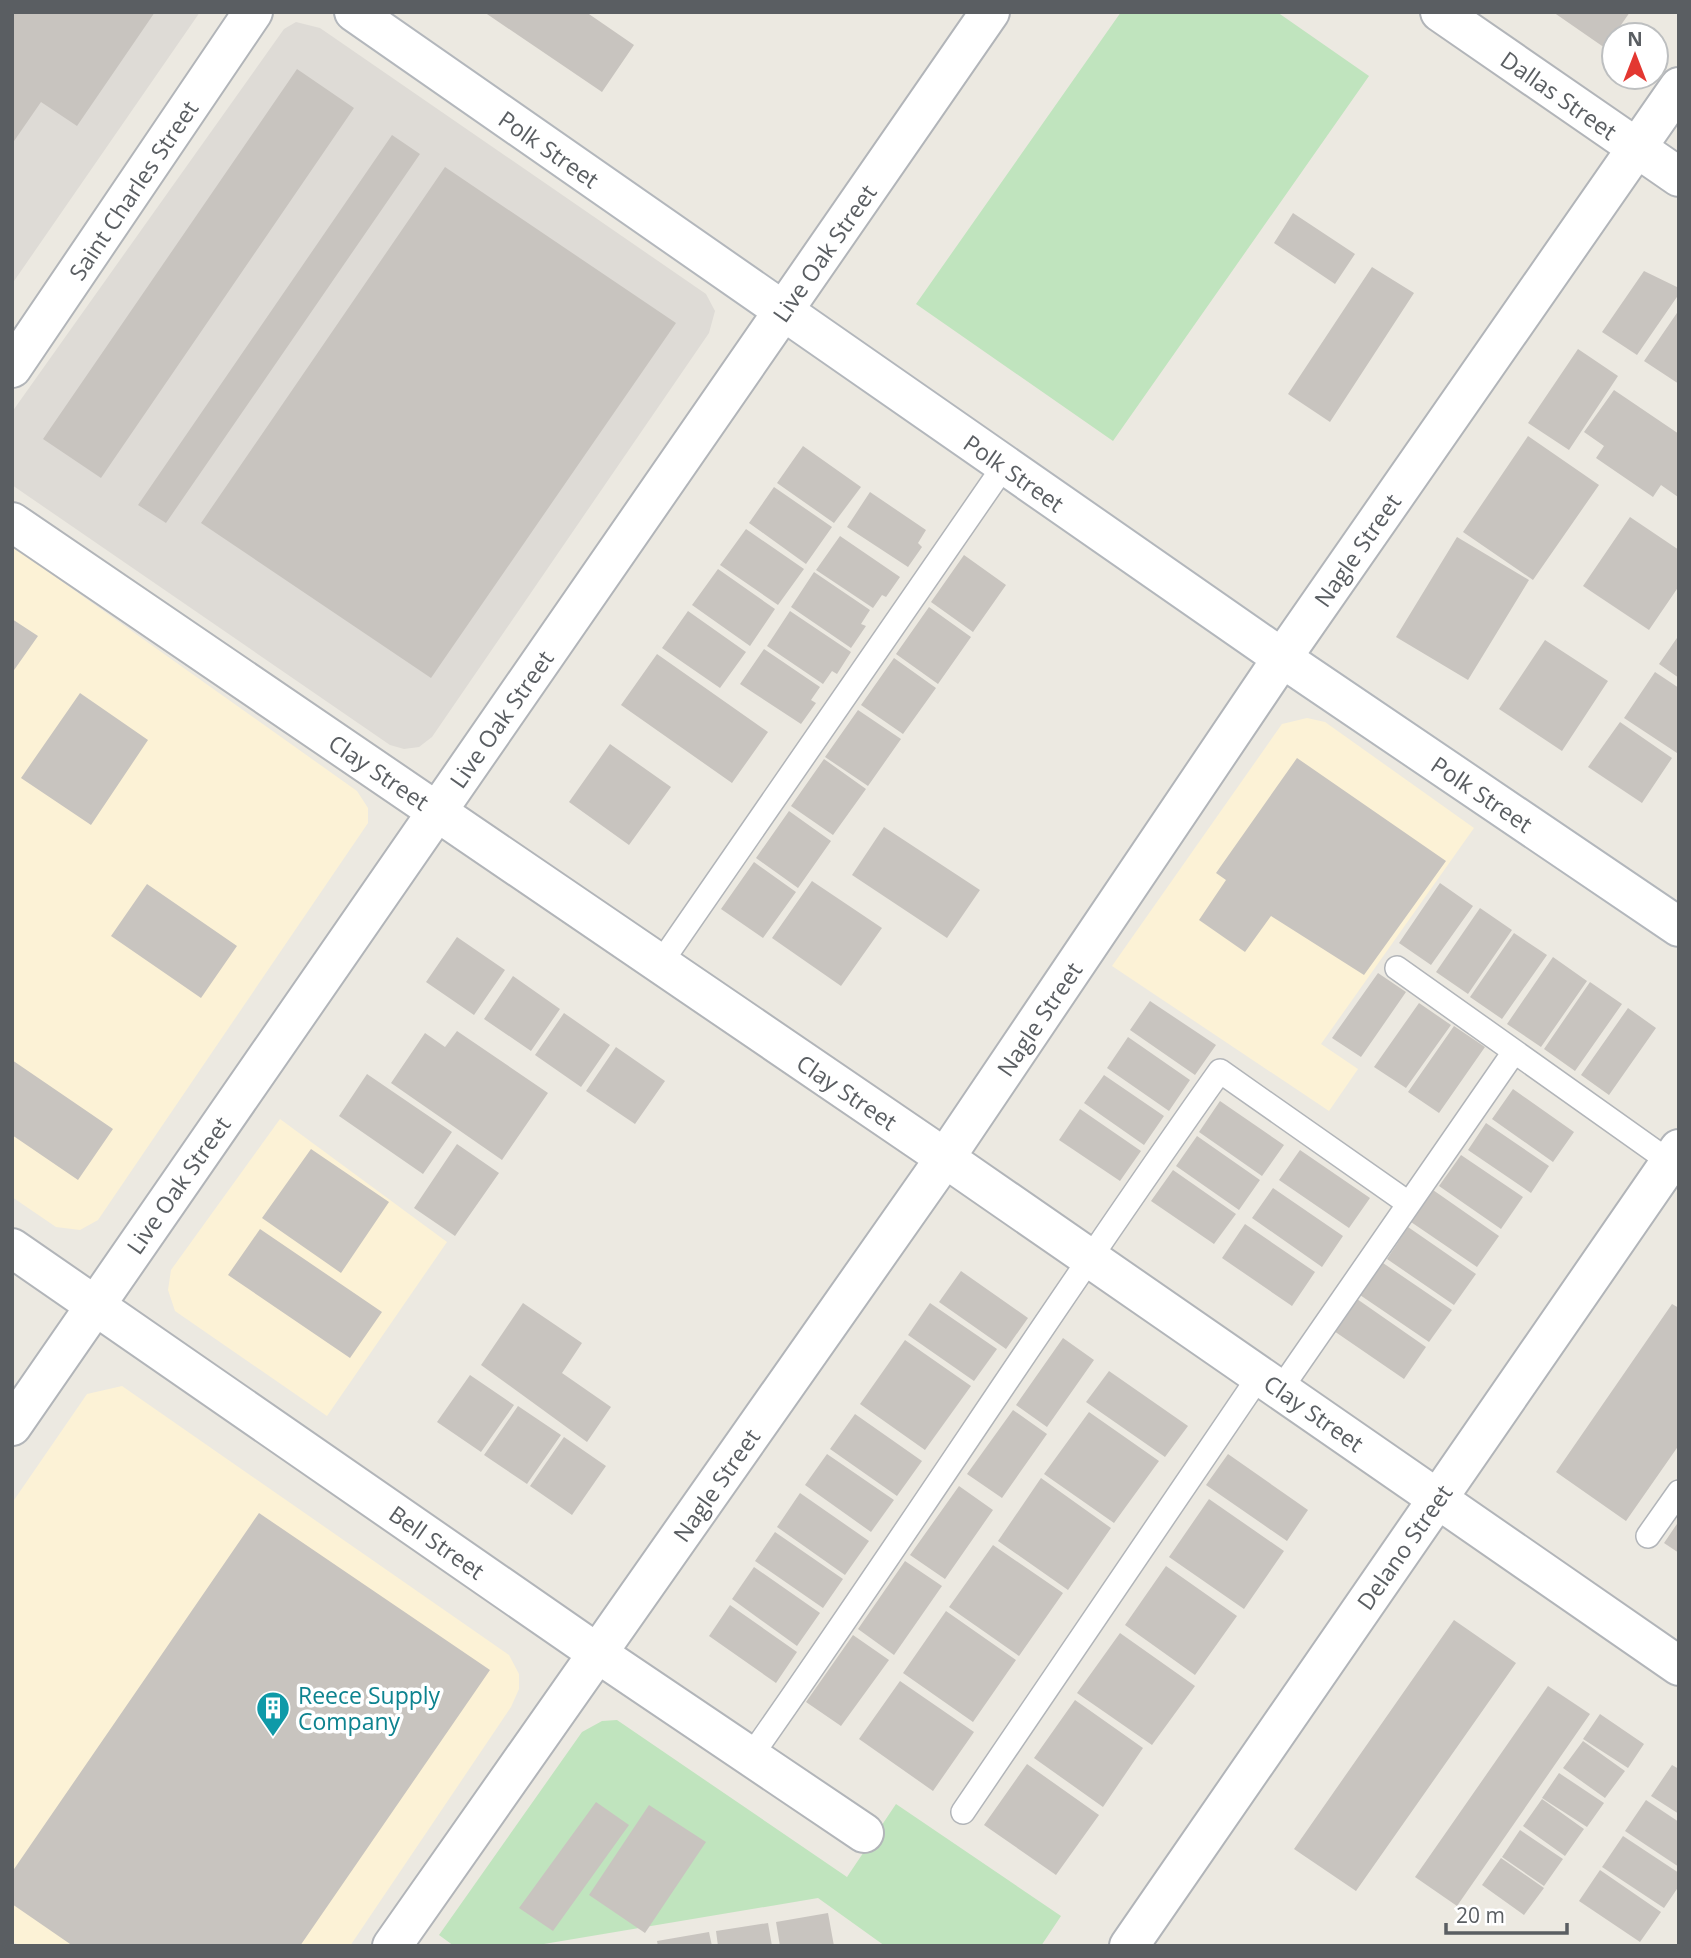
<svg xmlns="http://www.w3.org/2000/svg" width="1691" height="1958" viewBox="0 0 1691 1958" font-family="'Open Sans',sans-serif">
<style>
.commercial{fill:#fcf2d6}
.industrial{fill:#dedbd6}
.green{fill:#c0e4be}
.building{fill:#c8c4bf}
.lines{fill:none;stroke-linecap:round;stroke-linejoin:round}
.service-casing{stroke:#b2b5b9;stroke-width:26}
.minor-casing{stroke:#b2b5b9;stroke-width:42}
.secondary-casing{stroke:#b3b7bc;stroke-width:42}
.service{stroke:#fff;stroke-width:23}
.minor{stroke:#fff;stroke-width:38}
.secondary{stroke:#fff;stroke-width:38}
.labels{text-anchor:middle;dominant-baseline:central;stroke-width:7;stroke-linejoin:round;paint-order:stroke}
.street-label{font-size:23px;fill:#5a5e62;stroke:#fff}
.culture-label{font-size:23px;fill:#0d838f;stroke:#fff;text-anchor:start}
</style>
<rect width="100%" height="100%" fill="#ece9e1"/>
<path class="commercial" d="M12 546 357 791 368 808V823L98 1220 80 1230 56 1227 12 1197Z
M1307 718 1325 722 1474 828 1321 1044 1358 1069 1329 1111 1112 966 1282 724Z
M280 1119 447 1242 327 1416 175 1311 168 1290 171 1270Z
M122 1386 509 1655 519 1674V1689L511 1707 350 1946H20L12 1941V1503L87 1394Z"/>
<path class="industrial" d="M12 12H200L12 284Z
M296 22 320 28 706 294 715 311 709 333 432 737 419 747 404 749 390 745 12 485V412L284 29Z"/>
<path class="green" d="M1121 12H1277L1369 76 1113 441 916 304Z
M617 1720 847 1877 896 1804 1061 1916 1041 1946H885L818 1898 532 1946H454L439 1935 582 1732 602 1721Z"/>
<path class="building" d="M12 12H155L77 126 41 102 12 144Z
M484 12H586L634 45 602 92Z
M1553 12H1630L1605 48Z
M297 69 354 108 101 478 43 439Z
M392 135 420 154 166 523 138 505Z
M445 167 676 323 431 678 201 523Z
M1293 213 1355 254 1335 284 1274 243Z
M1372 267 1414 293 1330 422 1288 394Z
M1644 271 1679 288V294L1637 355 1602 332Z
M1679 310V384L1644 361Z
M1578 349 1618 376 1569 450 1528 423Z
M1614 390 1679 434 1678 497 1661 485 1653 497 1596 458 1604 446 1584 432Z
M1528 436 1599 485 1533 580 1463 532Z
M803 446 861 487 834 523 777 483Z
M774 487 832 527 806 564 749 523Z
M870 492 926 530 918 543 922 547 908 567 847 527Z
M1630 517 1679 550V586L1649 630 1583 586Z
M746 529 804 569 778 605 720 565Z
M840 536 900 577 886 597 882 595 873 608 816 570Z
M1457 537 1529 580 1468 680 1396 637Z
M964 555 1006 585 973 632 931 602Z
M718 569 775 609 750 646 692 605Z
M814 572 870 610 861 624 866 626 851 648 791 607Z
M929 607 971 637 938 684 896 654Z
M688 611 746 652 720 688 662 648Z
M790 611 851 652 837 674 832 671 823 684 767 646Z
M12 619 38 636 12 673Z
M1679 635V678L1659 664Z
M1545 640 1608 681 1562 751 1499 709Z
M764 649 820 687 811 700 816 703 801 724 740 684Z
M657 654 768 732 732 783 621 705Z
M894 658 936 688 903 734 861 705Z
M1655 672 1679 688 1677 753 1624 718Z
M80 693 148 740 91 825 21 778Z
M858 710 901 739 868 786 825 757Z
M1620 722 1672 758 1642 803 1588 767Z
M610 744 671 787 629 845 569 802Z
M1297 758 1446 861 1364 975 1271 916 1245 952 1199 920 1226 880 1216 873Z
M824 759 866 789 833 835 791 806Z
M789 811 831 841 798 888 756 858Z
M884 827 980 890 947 938 852 875Z
M754 862 796 892 763 938 721 909Z
M812 881 882 928 841 986 772 938Z
M1440 883 1473 906 1431 965 1399 943Z
M147 884 237 946 201 998 111 936Z
M1480 908 1512 930 1468 994 1436 972Z
M1514 933 1547 955 1502 1019 1470 997Z
M457 937 505 970 474 1015 426 982Z
M1553 957 1587 981 1541 1047 1507 1024Z
M1378 973 1406 992 1361 1057 1332 1038Z
M513 976 560 1009 531 1051 484 1019Z
M1590 982 1622 1004 1575 1071 1544 1049Z
M1150 1001 1216 1045 1195 1075 1130 1030Z
M1419 1003 1451 1025 1406 1088 1374 1067Z
M1628 1008 1656 1028 1609 1095 1581 1075Z
M564 1013 610 1045 581 1087 535 1055Z
M1454 1026 1485 1047 1439 1113 1408 1092Z
M457 1031 548 1093 502 1160 391 1083 425 1033 445 1047Z
M1128 1037 1190 1080 1169 1111 1107 1068Z
M616 1047 665 1081 635 1124 586 1091Z
M12 1060 113 1129 78 1180 12 1135Z
M367 1074 452 1132 423 1174 339 1116Z
M1104 1075 1164 1116 1144 1145 1084 1103Z
M1513 1089 1574 1132 1553 1162 1492 1119Z
M1220 1101 1284 1145 1262 1176 1199 1132Z
M1080 1109 1141 1151 1120 1181 1059 1140Z
M1486 1123 1549 1166 1531 1193 1468 1150Z
M1197 1136 1260 1180 1239 1210 1176 1166Z
M457 1144 499 1173 455 1236 414 1208Z
M311 1149 389 1202 341 1273 262 1218Z
M1300 1150 1370 1198 1349 1228 1279 1180Z
M1461 1155 1523 1197 1501 1229 1439 1186Z
M1173 1170 1236 1214 1214 1244 1151 1201Z
M1273 1188 1343 1236 1322 1267 1252 1218Z
M1433 1190 1499 1236 1477 1267 1411 1222Z
M1245 1224 1315 1272 1292 1306 1222 1258Z
M1408 1227 1476 1274 1454 1305 1387 1259Z
M260 1229 382 1312 350 1358 228 1275Z
M1383 1263 1452 1310 1429 1342 1360 1295Z
M961 1271 1028 1318 1006 1349 939 1302Z
M1357 1299 1426 1347 1404 1379 1334 1331Z
M523 1303 582 1343 562 1373 611 1407 587 1442 481 1365Z
M930 1303 997 1349 974 1381 908 1335Z
M1672 1304 1679 1308V1445L1626 1521 1556 1472Z
M1063 1338 1094 1360 1047 1427 1016 1405Z
M905 1340 971 1386 925 1450 860 1404Z
M1109 1371 1188 1426 1165 1457 1086 1402Z
M470 1375 514 1405 481 1452 437 1422Z
M518 1406 561 1435 527 1484 484 1455Z
M1013 1410 1047 1434 1002 1498 967 1474Z
M1089 1412 1159 1461 1114 1523 1044 1474Z
M855 1414 922 1461 897 1496 830 1449Z
M564 1437 606 1466 572 1515 530 1486Z
M827 1454 894 1500 871 1532 805 1485Z
M1228 1454 1308 1510 1287 1541 1206 1485Z
M1041 1478 1111 1528 1068 1590 998 1541Z
M959 1486 993 1510 945 1579 910 1555Z
M800 1493 869 1541 845 1575 777 1527Z
M1209 1499 1284 1551 1244 1609 1169 1557Z
M259 1513 490 1670 300 1946H73L12 1904V1872Z
M1679 1521V1553L1664 1543Z
M775 1532 843 1579 823 1608 755 1561Z
M993 1545 1063 1593 1019 1656 949 1607Z
M905 1561 942 1586 894 1655 858 1629Z
M1166 1566 1237 1616 1195 1675 1125 1625Z
M754 1567 820 1613 797 1646 732 1599Z
M730 1605 797 1652 776 1683 709 1636Z
M946 1611 1016 1660 973 1722 903 1673Z
M1454 1620 1516 1663 1356 1891 1294 1849Z
M1120 1633 1195 1686 1152 1745 1077 1693Z
M853 1635 889 1660 841 1726 806 1702Z
M900 1681 974 1732 933 1791 859 1739Z
M1548 1686 1590 1714 1457 1906 1415 1877Z
M1075 1700 1143 1748 1103 1807 1034 1758Z
M1600 1714 1644 1744 1628 1768 1583 1739Z
M1583 1741 1625 1771 1605 1798 1563 1768Z
M1027 1764 1099 1815 1056 1875 984 1825Z
M1672 1765 1679 1769V1814L1651 1796Z
M1559 1773 1604 1803 1587 1827 1542 1798Z
M1542 1799 1584 1829 1565 1856 1523 1826Z
M1646 1800 1679 1822V1867L1625 1831Z
M596 1802 629 1825 553 1931 519 1908Z
M649 1805 706 1842 645 1933 589 1895Z
M1520 1830 1563 1859 1544 1886 1502 1857Z
M1623 1836 1679 1873V1886L1664 1908 1602 1867Z
M1501 1858 1544 1888 1524 1915 1482 1885Z
M1600 1870 1661 1912 1640 1942 1579 1901Z
M828 1913 834 1946H780L776 1922Z
M768 1923 772 1946H718L716 1931Z
M709 1932 712 1946H658L657 1941Z"/>
<g class="lines">
<g class="service-casing">
<path id="service" d="M660 964 1004 466
M1397 968 1670 1162
M1280 1390 1514 1052
M1648 1536 1679 1492
M751 1756C910 1530 1059 1297 1220 1071L1408 1203
M963 1812 1260 1375"/>
</g>
<g class="minor-casing">
<path id="minor" d="M1440 12 1679 177
M12 368 253 12
M12 522 945 1158 1679 1666
M12 1248 597 1653 864 1833
M12 1426 990 12
M392 1946 945 1158 1282 658 1679 87
M1129 1946 1679 1149"/>
</g>
<g class="secondary-casing">
<path id="secondary" d="M354 12 1282 658 1679 927"/>
</g>
<use href="#service" class="service"/>
<use href="#minor" class="minor"/>
<use href="#secondary" class="secondary"/>
</g>
<defs>
<g id="building-pin" transform="scale(1.75)"><path d="M0 17L-7.5 6A9.5 9.5 0 1 1 7.5 6Z" fill="#0f9aa8" stroke="#fff"/><path d="M-4-6H4V6H1V3H-1V6H-4ZM-2.5-4.3h1.7v1.8h-1.7ZM.8-4.3h1.7v1.8H.8ZM-2.5-1h1.7V.8h-1.7ZM.8-1h1.7V.8H.8Z" fill="#fff"/></g>
</defs>
<g fill-rule="evenodd">
<use href="#building-pin" x="273" y="1708"/>
</g>
<g class="labels">
<g class="street-label">
<text transform="translate(1559 95) rotate(35)">Dallas Street</text>
<text transform="translate(549 149) rotate(35)">Polk Street</text>
<text transform="translate(133 190) rotate(-56)">Saint Charles Street</text>
<text transform="translate(824 253) rotate(-55)">Live Oak Street</text>
<text transform="translate(1014 473) rotate(35)">Polk Street</text>
<text transform="translate(1357 550) rotate(-55)">Nagle Street</text>
<text transform="translate(501 719) rotate(-55)">Live Oak Street</text>
<text transform="translate(379 772) rotate(34)">Clay Street</text>
<text transform="translate(1482 794) rotate(34)">Polk Street</text>
<text transform="translate(1039 1019) rotate(-56)">Nagle Street</text>
<text transform="translate(847 1092) rotate(34)">Clay Street</text>
<text transform="translate(178 1185) rotate(-55)">Live Oak Street</text>
<text transform="translate(1314 1413) rotate(35)">Clay Street</text>
<text transform="translate(716 1485) rotate(-55)">Nagle Street</text>
<text transform="translate(437 1542) rotate(35)">Bell Street</text>
<text transform="translate(1404 1547) rotate(-55)">Delano Street</text>
</g>
<g class="culture-label">
<text x="298" y="1695">Reece Supply<tspan x="298" dy="26">Company</tspan></text>
</g>
</g>
<rect width="1691" height="1958" fill="none" stroke="#5a5e62" stroke-width="28"/>
<g transform="translate(1635 56)"><circle r="33" fill="#ffffff" stroke="#bdbfc0" stroke-width="2"/>
<path d="M0-5L12 26L0 18L-12 26Z" fill="#e33731"/>
<text y="-10" font-size="19" font-weight="bold" text-anchor="middle" fill="#5a5e62">N</text>
</g>
<path d="M1446 1923v10h121v-10" fill="none" stroke="#5a5e62" stroke-width="3.5"/>
<text x="1456" y="1923" font-size="21" fill="#5a5e62" stroke="#ffffff" stroke-width="5" paint-order="stroke">20 m</text>
</svg>
